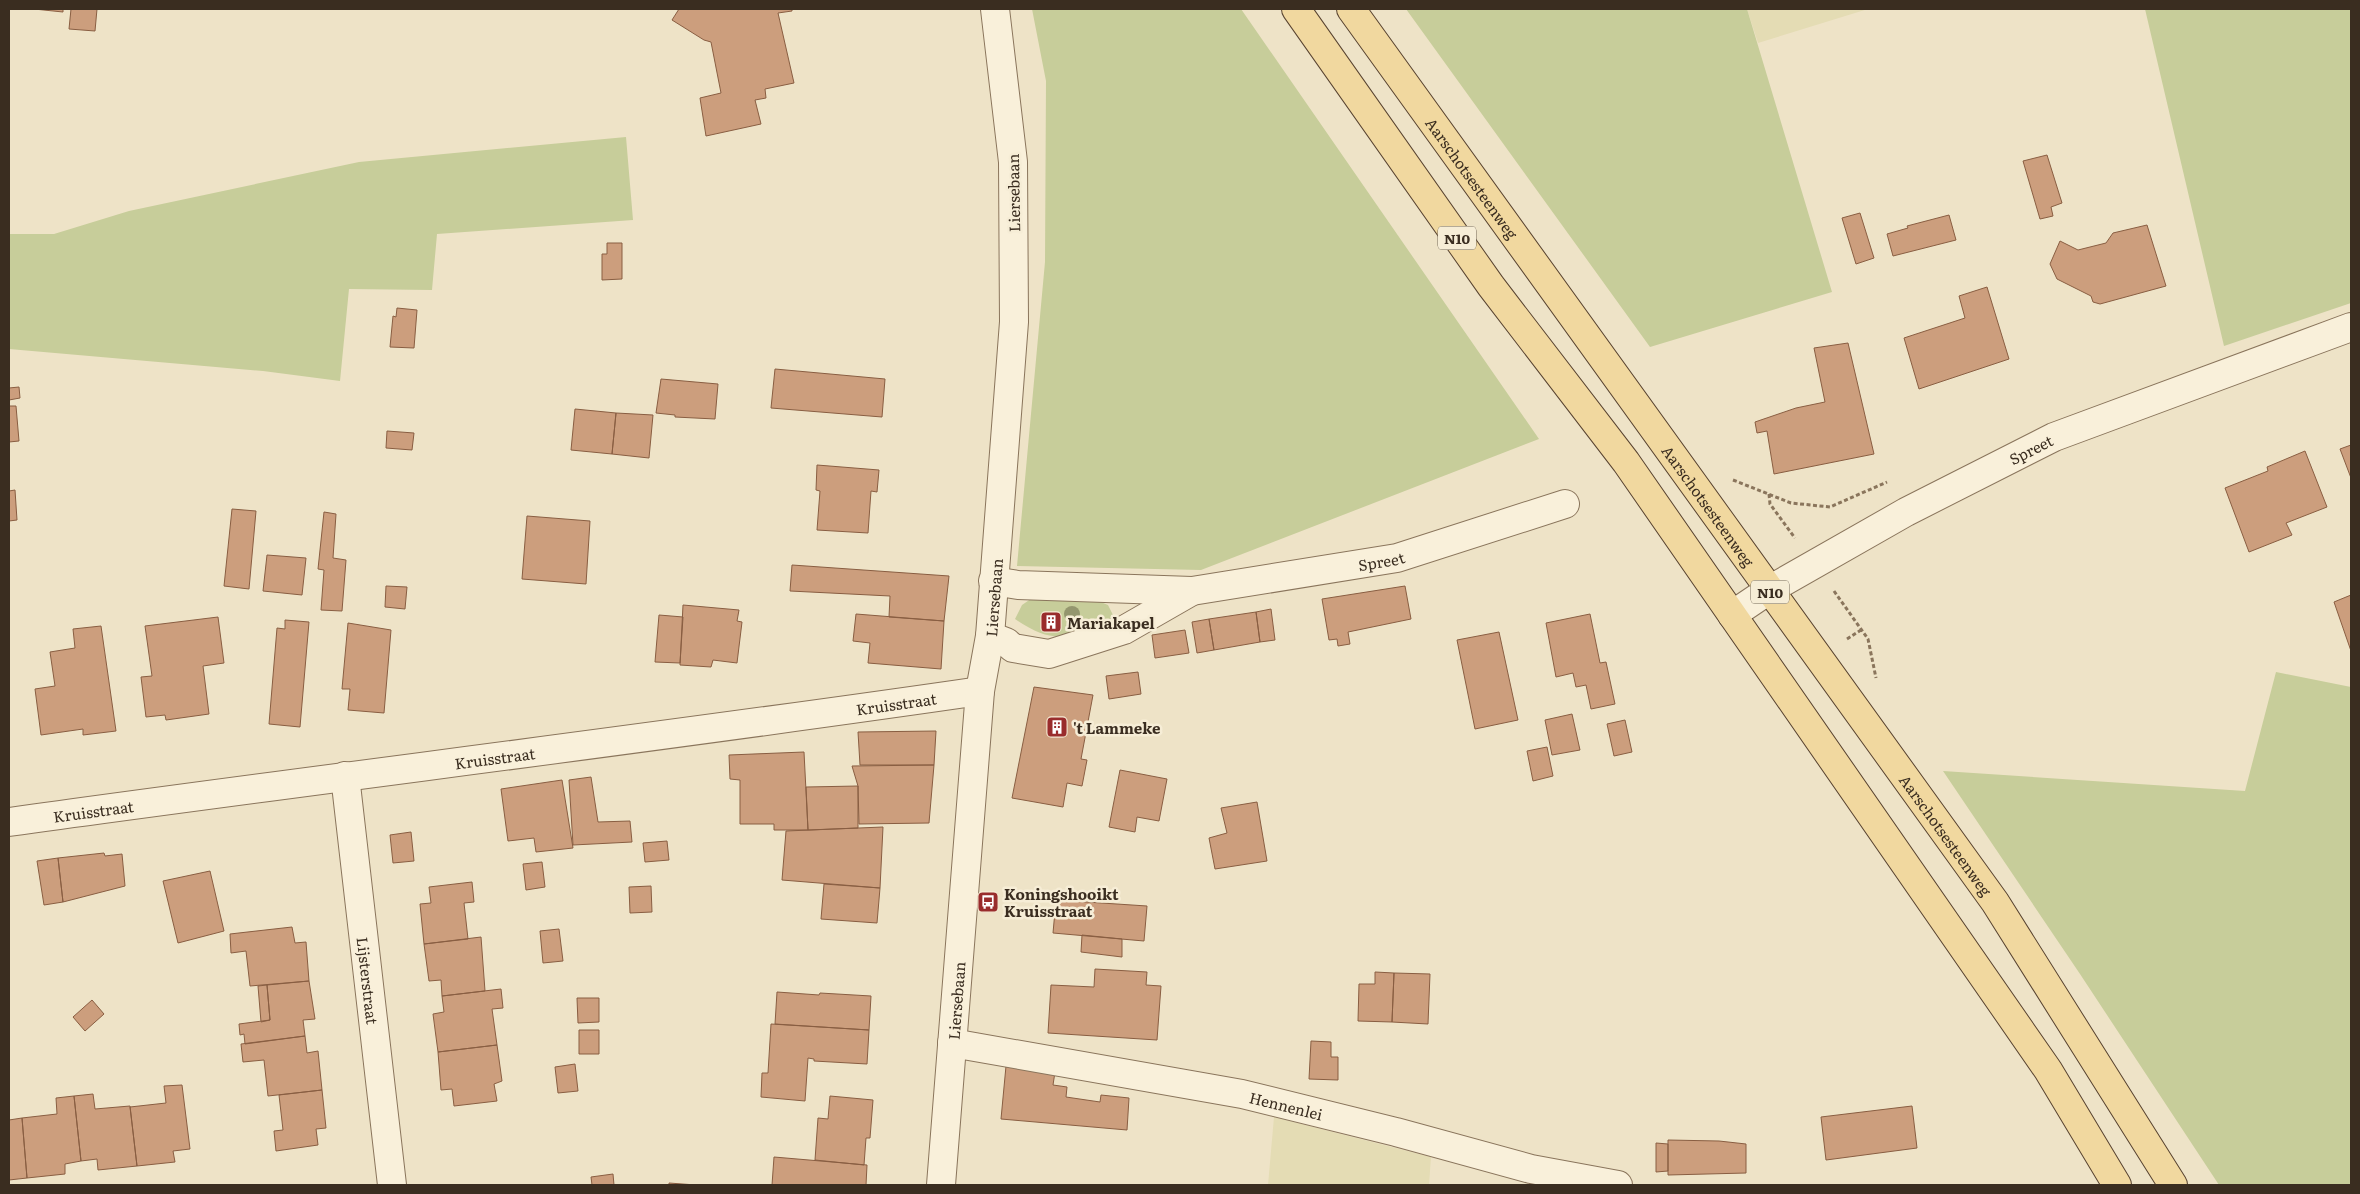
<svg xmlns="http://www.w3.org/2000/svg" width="2360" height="1194" viewBox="0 0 2360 1194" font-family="Literata,serif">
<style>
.farmland{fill:#e4dcb4}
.green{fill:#c7cd9a}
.building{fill:#cc9e7d;stroke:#895e42}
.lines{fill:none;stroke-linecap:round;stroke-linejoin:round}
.minor-casing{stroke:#8a755c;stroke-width:30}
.major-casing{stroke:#584330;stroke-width:30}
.path{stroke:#8a755c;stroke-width:3;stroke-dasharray:4 2.5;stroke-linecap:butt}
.minor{stroke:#f9f0da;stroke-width:28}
.major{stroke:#f1d89f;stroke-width:28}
.tree{fill:#94966e}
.labels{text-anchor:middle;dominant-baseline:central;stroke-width:5;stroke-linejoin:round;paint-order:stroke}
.shield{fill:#f6edd6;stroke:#726757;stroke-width:1}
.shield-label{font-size:14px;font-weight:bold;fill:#3a2d20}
.street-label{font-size:15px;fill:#3a2d20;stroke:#f6edd6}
.poi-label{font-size:15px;font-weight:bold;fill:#3a2d20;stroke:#f6edd6;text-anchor:start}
</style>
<rect width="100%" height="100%" fill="#eee3c7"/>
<path class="farmland" d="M1747 9H1868L1758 43Z
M1274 1117 1431 1157 1429 1185H1268Z"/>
<path class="green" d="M1032 9H1241L1539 439 1201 570 1017 566 1045 262 1046 81Z
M1406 9H1747L1832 292 1650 347Z
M2145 9H2351V303L2224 346Z
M626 137 633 220 437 234 432 290 349 289 340 381 263 371 9 349V234H54L129 211 359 162Z
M1038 594 1096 600 1108 605 1113 615 1109 623C1065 637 1056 646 1015 619L1022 605Z
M2276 672 2351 687V1185H2219L2080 974 1943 771 2245 791Z"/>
<path class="building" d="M34 9H63V12Z
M71 9H97L95 31 69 29Z
M679 9H792V11L778 13 794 83 765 89 766 98 755 100 761 124 706 136 700 98 721 93 711 42 704 40 672 20Z
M2047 155 2062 203 2051 207 2053 216 2040 219 2023 161Z
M1860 213 1874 258 1856 264 1842 218Z
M1949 215 1956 240 1893 256 1887 234 1908 228 1907 226Z
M2147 225 2166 286 2100 304 2093 302 2091 296 2057 279 2050 264 2060 241 2078 250 2106 243 2113 233Z
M607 243H622V279L602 280V254H607Z
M1987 287 2009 359 1919 389 1904 338 1965 318 1959 296Z
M397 308 417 310 414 348 390 347 393 316 396 317Z
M1848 343 1874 454 1774 474 1767 431 1757 433 1755 422 1796 408 1825 402 1814 348Z
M775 369 885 379 882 417 771 408Z
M661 379 718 384 715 419 675 417V415L656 413Z
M19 387 20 398 9 400V388Z
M9 406H16L19 441 9 442Z
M575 409 616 413 612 454 571 450Z
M616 413 653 415 649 458 612 454Z
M387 431 414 433 412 450 386 448Z
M2351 445V478L2340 449Z
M2305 451 2327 507 2286 523 2292 535 2249 552 2225 488 2268 471 2267 467Z
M817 465 879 470 877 492 871 491 868 533 817 530 820 491 816 490Z
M15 490 17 520 9 521V491Z
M232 509 256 511 249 589 224 586Z
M324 512 336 514 333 558 346 560 342 611 321 610 324 570 318 569Z
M527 516 590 521 586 584 522 579Z
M267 555 306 558 302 595 263 591Z
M792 565 949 576 944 621 889 617 890 596 790 591Z
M386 586 407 587 405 609 385 607Z
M1405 586 1411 619 1348 632 1350 644 1338 646 1337 639 1329 640 1322 599Z
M2351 595V651L2334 602Z
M683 605 739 610 737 621 742 622 737 663 713 660 711 667 680 665Z
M1271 609 1275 640 1260 642 1256 612Z
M1256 612 1260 642 1214 650 1209 619Z
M856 614 944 621 941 669 868 663 870 643 853 641Z
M1043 614 1055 616 1060 619V626L1055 630 1042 631Z
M1590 614 1600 663 1606 662 1615 704 1591 709 1586 685 1576 687 1573 673 1556 677 1546 623Z
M659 615 683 617 680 663 655 662Z
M218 617 224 663 203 666 209 714 166 720 165 715 146 717 141 677 152 676 145 626Z
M1209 619 1214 650 1197 653 1192 622Z
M285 620 309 622 300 727 269 724 277 628 285 629Z
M348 623 391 630 384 713 348 710 350 689H342Z
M101 626 116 731 83 735V729L41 735 35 689 55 686 50 652 75 648 73 629Z
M1185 630 1189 653 1155 658 1152 635Z
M1499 632 1518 720 1475 729 1457 640Z
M1138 672 1141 694 1109 699 1106 676Z
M1034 687 1093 695 1081 759 1087 760 1082 786 1067 783 1063 807 1012 798Z
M1572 714 1580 750 1552 755 1545 720Z
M1625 720 1632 752 1614 756 1607 724Z
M936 731 934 765H860L858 732Z
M1547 747 1553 776 1533 781 1527 751Z
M804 752 808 830H774V824H740V780L730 779 729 755Z
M934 765 929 823 859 824 858 786 852 766Z
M1120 770 1167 779 1159 821 1137 817 1135 832 1109 827Z
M591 777 598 822 630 821 632 842 573 845 569 780Z
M562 780 573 848 536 852 534 838 508 841 501 789Z
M858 786V828L808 830 806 787Z
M1257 802 1267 861 1215 869 1209 838 1227 833 1221 808Z
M883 827 880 888 782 880 786 831Z
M411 832 414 861 393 863 390 835Z
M667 841 669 860 645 862 643 843Z
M104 853 105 856 122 854 125 886 63 902 58 858Z
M58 858 63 902 44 905 37 861Z
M542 862 545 887 526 890 523 864Z
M210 871 224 931 178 943 163 881Z
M472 882 474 902 464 903 468 939 424 944 420 904 431 903 429 887Z
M824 884 880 888 877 923 821 919Z
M651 886 652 912 630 913 629 887Z
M1056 900 1147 906 1144 941 1053 933Z
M292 927 295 943 306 942 309 981 250 986 246 951 231 953 230 934Z
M559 929 563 961 543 963 540 931Z
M1082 935 1122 939V957L1081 952Z
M481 937 485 991 442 996 441 980 429 981 424 944Z
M1095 969 1147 972 1146 985 1161 986 1157 1040 1048 1033 1051 985 1094 987Z
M1375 972 1394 973 1392 1022 1358 1021 1359 984H1375Z
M1394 973 1430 974 1428 1024 1392 1022Z
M309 981 315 1019 303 1020 305 1036 245 1044 244 1034 240 1035 239 1024 270 1020 267 985Z
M267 985 270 1020 261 1022 258 986Z
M501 989 503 1008 492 1009 497 1045 438 1052 433 1014 444 1012 442 996Z
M777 992 819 995 820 993 871 996 869 1030 775 1024Z
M577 998H599V1022L578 1023Z
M92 1000 104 1014 85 1031 73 1017Z
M771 1024 869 1030 867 1064 814 1061V1059L808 1058 805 1101 761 1097 762 1073H768Z
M579 1030H599V1054H579Z
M305 1036 307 1053 318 1051 322 1090 268 1096 264 1060 243 1062 241 1044Z
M1311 1041 1331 1042V1057H1338V1080L1309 1079Z
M497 1045 502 1081 494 1084 497 1101 454 1106 452 1089 441 1090 438 1052Z
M575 1064 578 1091 558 1093 555 1067Z
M1006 1066 1055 1072 1053 1085 1067 1087 1066 1097 1100 1102 1101 1095 1129 1098 1127 1130 1001 1119Z
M182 1085 190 1149 173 1151 175 1162 137 1166 130 1107 166 1103 164 1086Z
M322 1090 326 1128 316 1129 318 1145 276 1151 274 1131 283 1130 279 1095Z
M93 1094 95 1109 130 1106 137 1166 98 1170 97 1159 81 1161 74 1096Z
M74 1096 81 1161 65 1164V1174L27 1178 22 1118 57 1114 56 1098Z
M830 1096 873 1100 870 1138H866L864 1165 815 1160 818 1118 828 1119Z
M1912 1106 1917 1148 1826 1160 1821 1117Z
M22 1118 27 1178 9 1180V1120Z
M1668 1140 1719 1141 1746 1144V1173L1668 1175Z
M1656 1143 1668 1144V1171L1656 1172Z
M774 1157 867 1165 866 1185H772Z
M613 1174 614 1185H592L591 1177Z
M669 1183 696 1185H669Z"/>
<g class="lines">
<g class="minor-casing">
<g id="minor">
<path id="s1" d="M993 581 1018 585 1192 591 1397 558 1565 504"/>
<path id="s2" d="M1732 615 1769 590 1906 512 2054 437 2351 327"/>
<path d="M990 636 1006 642 1013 648 1049 654 1124 630 1192 591"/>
<path id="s3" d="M345 776 392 1185"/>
<path id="s4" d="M9 822C333 777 657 738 980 691"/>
<path id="s5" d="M952 1043 1242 1094 1396 1132 1531 1169 1618 1185"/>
<path id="s6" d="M941 1185 980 691 990 636 1014 322 1013 162 995 9"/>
</g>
</g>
<g class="major-casing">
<g id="major">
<path d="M1296 9 1491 286 1626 462 2048 1070 2117 1185"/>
<path id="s7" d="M1351 9 1995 902 2173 1185"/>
</g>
</g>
<path class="path" d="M1733 480 1791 503 1830 507 1887 482
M1769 494 1770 504 1795 538
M1834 591 1868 639 1876 678
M1847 639 1861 630"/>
<use href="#minor" class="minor"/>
<use href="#major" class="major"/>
</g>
<circle class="tree" cx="1072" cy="614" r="8"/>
<defs>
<g id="building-square" transform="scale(1.125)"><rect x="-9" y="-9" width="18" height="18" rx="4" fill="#992c2c" stroke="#f6edd6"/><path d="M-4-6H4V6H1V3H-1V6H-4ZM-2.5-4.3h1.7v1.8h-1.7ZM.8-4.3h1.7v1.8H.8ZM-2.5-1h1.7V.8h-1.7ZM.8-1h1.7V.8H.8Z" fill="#fff"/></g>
<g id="bus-square" transform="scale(1.125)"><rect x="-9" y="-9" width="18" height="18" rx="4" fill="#992c2c" stroke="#f6edd6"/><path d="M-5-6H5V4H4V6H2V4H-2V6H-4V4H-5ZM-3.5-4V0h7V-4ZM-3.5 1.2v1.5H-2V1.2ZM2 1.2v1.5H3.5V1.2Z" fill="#fff"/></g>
</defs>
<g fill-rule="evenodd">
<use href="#building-square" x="1051" y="622"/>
<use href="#building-square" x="1057" y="727"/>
<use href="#bus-square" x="988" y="902"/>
</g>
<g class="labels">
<g class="shield">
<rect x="1438" y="226.5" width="38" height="23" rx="4"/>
<rect x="1751" y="580.5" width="38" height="23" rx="4"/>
</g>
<g class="shield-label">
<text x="1457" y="238">N10</text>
<text x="1770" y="592">N10</text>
</g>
<g class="street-label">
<text stroke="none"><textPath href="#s7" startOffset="208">Aarschotsesteenweg</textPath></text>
<text transform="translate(1013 193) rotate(-91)">Liersebaan</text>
<text stroke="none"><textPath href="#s2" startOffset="342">Spreet</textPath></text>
<text stroke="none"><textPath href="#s7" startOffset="612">Aarschotsesteenweg</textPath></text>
<text stroke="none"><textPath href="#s1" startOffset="391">Spreet</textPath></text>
<text stroke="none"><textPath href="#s6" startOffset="590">Liersebaan</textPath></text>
<text stroke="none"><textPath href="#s4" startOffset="895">Kruisstraat</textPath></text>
<text stroke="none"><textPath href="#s4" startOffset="490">Kruisstraat</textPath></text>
<text stroke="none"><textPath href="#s4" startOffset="85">Kruisstraat</textPath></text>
<text stroke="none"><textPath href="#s7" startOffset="1018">Aarschotsesteenweg</textPath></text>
<text stroke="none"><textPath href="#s3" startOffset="206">Lijsterstraat</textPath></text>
<text stroke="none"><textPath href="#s6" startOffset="185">Liersebaan</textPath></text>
<text stroke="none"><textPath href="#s5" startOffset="340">Hennenlei</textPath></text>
</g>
<g class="poi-label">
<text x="1067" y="622">Mariakapel</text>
<text x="1073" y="727">'t Lammeke</text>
<text x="1004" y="893">Koningshooikt<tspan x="1004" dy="17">Kruisstraat</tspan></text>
</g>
</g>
<rect width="2360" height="1194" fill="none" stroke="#3a2d20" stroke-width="20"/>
</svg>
